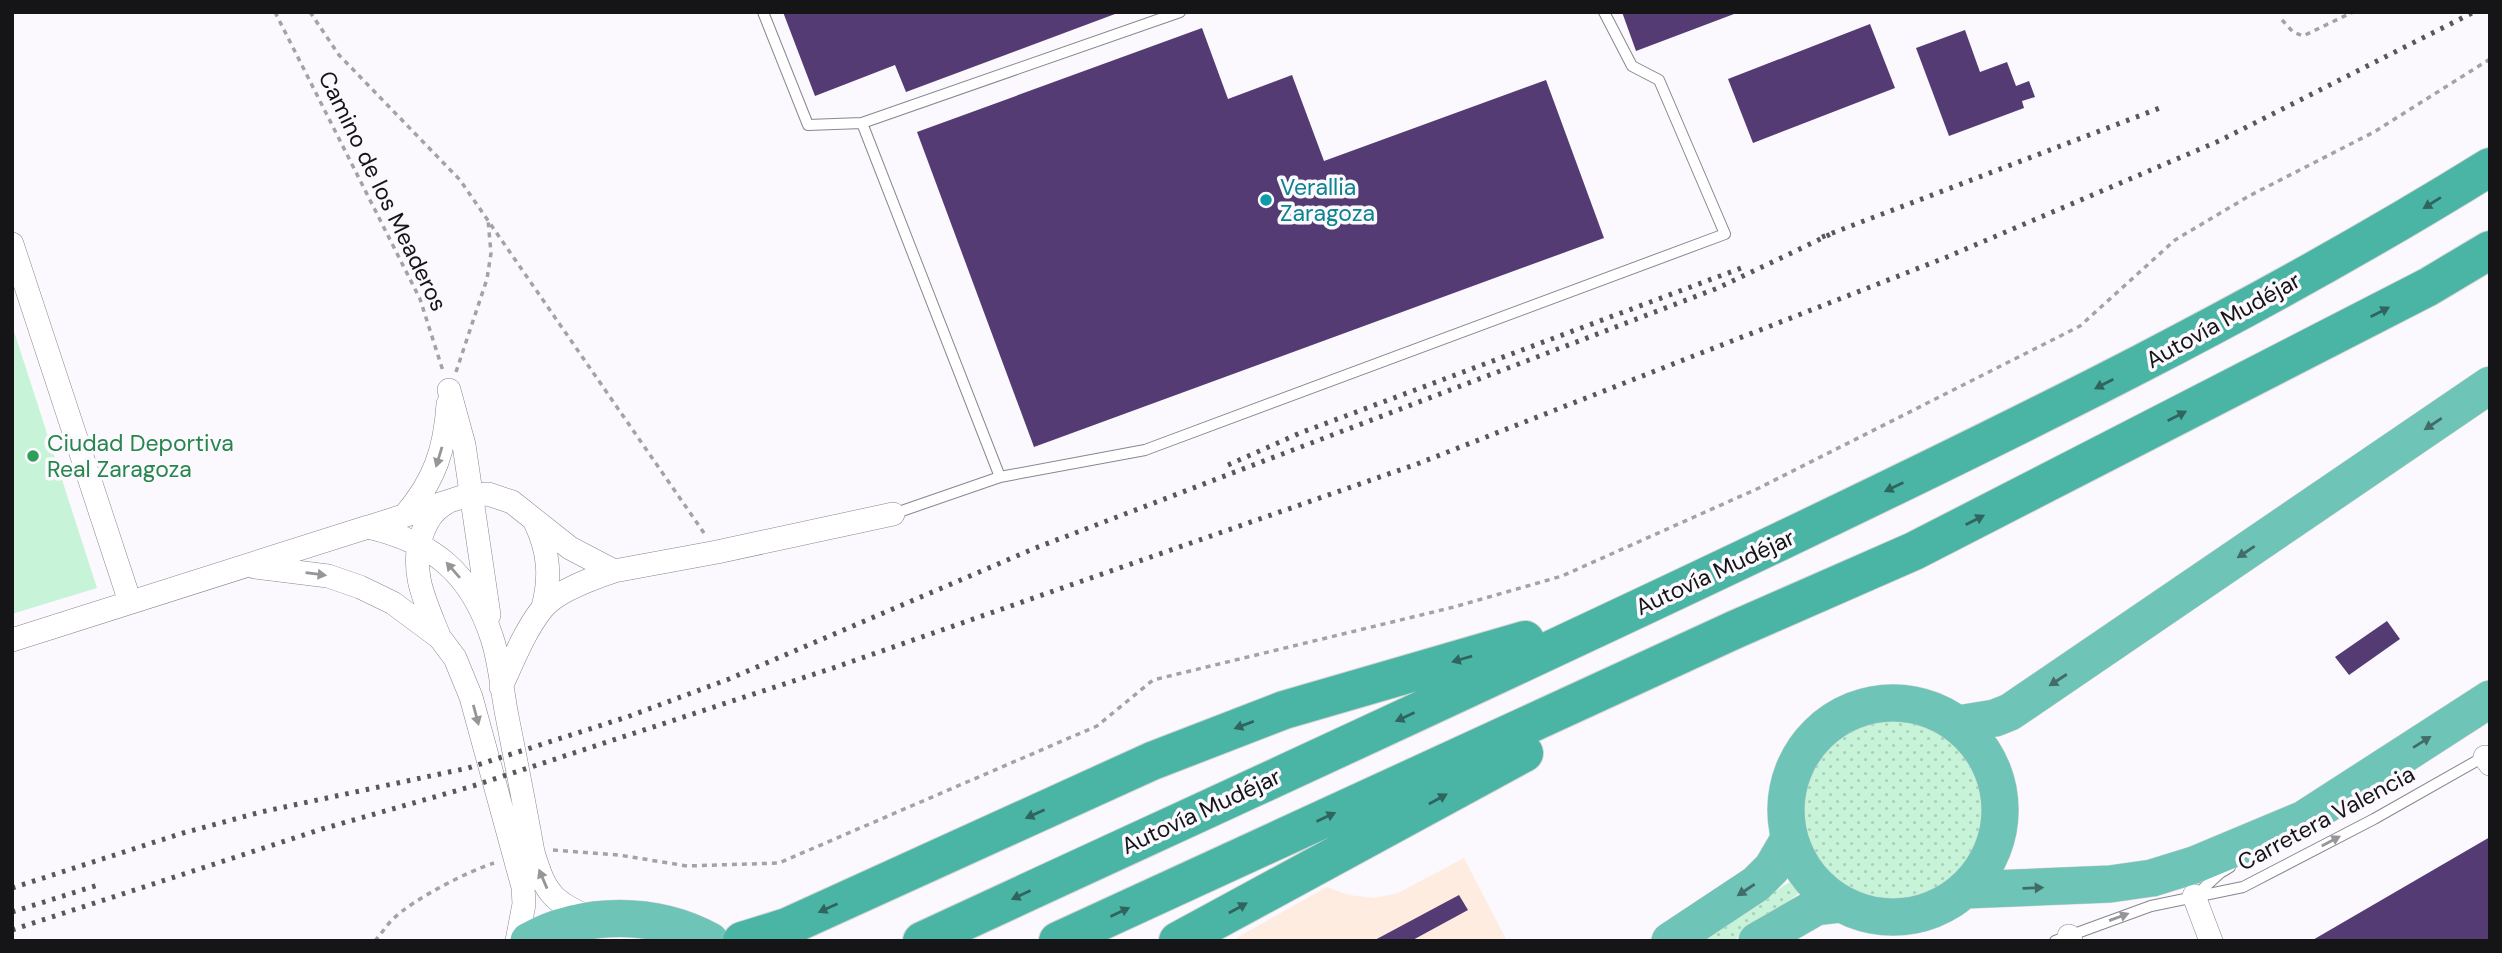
<svg xmlns="http://www.w3.org/2000/svg" width="2502" height="953" viewBox="0 0 2502 953" font-family="'DM Sans',sans-serif">
<style>
.commercial{fill:#feece1}
.grass{fill:url(#grass-dots)}
.park{fill:#c7f4d8}
.building{fill:#543b74}
.lines{fill:none;stroke-linecap:round;stroke-linejoin:round}
.service-casing{stroke:#89868f;stroke-width:12}
.minor-casing{stroke:#89868f;stroke-width:24}
.trunk-casing{stroke:#d5d5d5;stroke-width:38}
.motorway-casing{stroke:#d5d5d5;stroke-width:40}
.path{stroke:#a4a2a6;stroke-width:3.5;stroke-dasharray:5 5;stroke-linecap:butt}
.service{stroke:#fff;stroke-width:10}
.minor{stroke:#fff;stroke-width:23}
.trunk{stroke:#6ec4b7;stroke-width:37}
.motorway{stroke:#4ab5a5;stroke-width:38}
.rail{stroke:#58575a;stroke-width:5;stroke-dasharray:3.5 7;stroke-linecap:butt}
.oneway{fill:#30645e}
.oneway2{fill:#426c67}
.oneway3{fill:#969597}
.culture-dot{fill:#0f9aa8;stroke:#fbf9fe;stroke-width:2.5}
.leisure-dot{fill:#2e9e5b;stroke:#fbf9fe;stroke-width:2.5}
.labels{text-anchor:middle;dominant-baseline:central;stroke-width:7;stroke-linejoin:round;paint-order:stroke}
.culture-label{font-size:23px;fill:#0d838f;stroke:#fbf9fe;text-anchor:start}
.street-label{font-size:23px;fill:#151417;stroke:#fbf9fe}
.leisure-label{font-size:23px;fill:#27864d;stroke:#fbf9fe;text-anchor:start}
</style>
<defs>
<pattern id="grass-dots" width="8" height="8" patternUnits="userSpaceOnUse" patternTransform="scale(1.75)"><rect width="8" height="8" fill="#c7f4d8"/><path d="M2 2h.1M6 6h.1" fill="none" stroke="#aad0b9" stroke-width="1.8" stroke-linecap="round"/></pattern>
</defs>
<rect width="100%" height="100%" fill="#fbf9fe"/>
<path class="commercial" d="M1464 858 1507 941H1231L1327 887 1349 895 1375 898 1398 893Z"/>
<path class="grass" d="M1803 811a91 91 0 1 1 182 0a91 91 0 1 1-182 0Z
M1793 882 1801 892 1733 941H1699L1788 883Z"/>
<path class="park" d="M12 325 97 588 12 614Z"/>
<path class="building" d="M783 12H1114L1115 14 906 92 895 65 815 96Z
M1622 12H1734V14L1636 51Z
M1870 24 1895 88 1753 143 1728 79Z
M1202 28 1228 99 1292 75 1324 161 1546 80 1604 238 1034 447 917 132Z
M1965 30 1980 72 2007 62 2016 86 2029 81 2035 97 2022 101 2024 108 1949 136 1916 48Z
M2387 621 2400 639 2349 675 2335 657Z
M2490 837V941H2311Z
M1459 895 1468 910 1411 941H1373Z"/>
<g class="lines">
<g class="service-casing">
<path id="service" d="M763 12 808 125 862 123 1180 12
M862 123 1000 477 893 514
M1000 477 1145 450 1725 234 1659 80 1632 66 1604 12
M2196 895 2220 873 2230 867
M2055 941 2151 906 2243 887 2374 819 2487 755"/>
</g>
<g class="minor-casing">
<path id="minor" d="M12 244 130 602
M449 390 464 445 489 615
M405 515C435 480 445 449 448 404
M535 522C549 551 551 577 543 607
M369 527 465 496 488 494 512 502 570 548 614 571
M255 567 328 576 360 587 393 603 440 638 455 658 471 697 523 887 524 904 517 941
M439 636C426 603 410 573 421 537 426 522 432 511 446 503
M12 640 368 527C433 542 471 573 492 638 500 662 502 691 507 716 516 762 525 807 533 852 546 896 553 901 594 920
M501 687C513 661 524 632 542 609 555 592 593 578 614 571L717 552 893 514
M2485 757 2490 764
M2194 896 2211 941
M2069 936 2071 941"/>
</g>
<g class="trunk-casing">
<path id="trunk" d="M1786 810a107 107 0 1 1 214 0a107 107 0 1 1-214 0Z
M1958 724 1995 718 2010 712 2490 385
M1965 890 2110 884 2152 878 2194 865 2304 819 2490 699
M529 941C584 911 655 911 710 941
M1670 941 1756 884 1772 868 1789 839
M1757 941 1816 907 1841 904"/>
</g>
<g class="motorway-casing">
<path id="motorway" d="M742 941 787 927 1152 761 1284 710 1525 640
M922 941C1209 808 1497 677 1783 540 2023 425 2263 308 2490 167
M1058 941 1734 630 1914 551 2428 287 2490 250
M1178 941 1524 753"/>
</g>
<path class="path" d="M275 12 420 299 443 371
M310 12 339 55 460 180 704 533
M2282 20 2293 32 2303 36 2353 12
M456 372 487 279 491 253 488 220
M553 850 619 855 687 866 779 863 1097 726 1153 680 1454 607 1562 576 1759 488 2080 326 2175 240 2249 196 2374 132 2490 59
M375 941C381 934 386 926 393 919 412 900 468 871 494 863"/>
<use href="#service" class="service"/>
<use href="#minor" class="minor"/>
<use href="#trunk" class="trunk"/>
<use href="#motorway" class="motorway"/>
<path class="rail" d="M1822 237 2160 108
M1228 465 1300 433 1744 267
M12 888 183 833 261 812 468 768 627 717 729 679 1033 549 1718 288 1831 234
M12 912 98 885
M12 930 322 829 473 786 836 667 1417 464 1947 257 2219 141 2474 12"/>
</g>
<defs><path id="oneway-solid" d="M-6-.8H1V-3.2L6.5 0L1 3.2V.8H-6Z" transform="scale(1.75)"/></defs>
<g class="oneway">
<use href="#oneway-solid" transform="translate(2432 203) rotate(148)"/>
<use href="#oneway-solid" transform="translate(2380 312) rotate(-27)"/>
<use href="#oneway-solid" transform="translate(2104 384) rotate(153)"/>
<use href="#oneway-solid" transform="translate(2177 416) rotate(-27)"/>
<use href="#oneway-solid" transform="translate(1894 487) rotate(154)"/>
<use href="#oneway-solid" transform="translate(1975 520) rotate(-27)"/>
<use href="#oneway-solid" transform="translate(1462 659) rotate(164)"/>
<use href="#oneway-solid" transform="translate(1405 717) rotate(155)"/>
<use href="#oneway-solid" transform="translate(1244 725) rotate(159)"/>
<use href="#oneway-solid" transform="translate(1438 799) rotate(-29)"/>
<use href="#oneway-solid" transform="translate(1035 814) rotate(156)"/>
<use href="#oneway-solid" transform="translate(1326 817) rotate(-25)"/>
<use href="#oneway-solid" transform="translate(1021 895) rotate(155)"/>
<use href="#oneway-solid" transform="translate(828 908) rotate(156)"/>
<use href="#oneway-solid" transform="translate(1238 908) rotate(-29)"/>
<use href="#oneway-solid" transform="translate(1120 912) rotate(-25)"/>
</g>
<g class="oneway2">
<use href="#oneway-solid" transform="translate(2433 424) rotate(146)"/>
<use href="#oneway-solid" transform="translate(2246 552) rotate(146)"/>
<use href="#oneway-solid" transform="translate(2058 680) rotate(147)"/>
<use href="#oneway-solid" transform="translate(2422 742) rotate(-32)"/>
<use href="#oneway-solid" transform="translate(2033 888) rotate(-2)"/>
<use href="#oneway-solid" transform="translate(1746 890) rotate(146)"/>
</g>
<g class="oneway3">
<use href="#oneway-solid" transform="translate(439 457) rotate(107)"/>
<use href="#oneway-solid" transform="translate(453 570) rotate(-131)"/>
<use href="#oneway-solid" transform="translate(316 574) rotate(7)"/>
<use href="#oneway-solid" transform="translate(476 715) rotate(75)"/>
<use href="#oneway-solid" transform="translate(2331 841) rotate(-28)"/>
<use href="#oneway-solid" transform="translate(543 879) rotate(-113)"/>
<use href="#oneway-solid" transform="translate(2119 917) rotate(-20)"/>
</g>
<circle class="culture-dot" cx="1266" cy="200" r="7"/>
<circle class="leisure-dot" cx="33" cy="456" r="7"/>
<g class="labels">
<g class="culture-label">
<text x="1280" y="187">Verallia<tspan x="1280" dy="26">Zaragoza</tspan></text>
</g>
<g class="street-label">
<text transform="translate(383 191) rotate(64)">Camino de los Meaderos</text>
<text transform="translate(2223 320) rotate(-29)">Autovía Mudéjar</text>
<text transform="translate(1715 572) rotate(-25)">Autovía Mudéjar</text>
<text transform="translate(1201 811) rotate(-25)">Autovía Mudéjar</text>
<text transform="translate(2326 818) rotate(-28)">Carretera Valencia</text>
</g>
<g class="leisure-label">
<text x="47" y="443">Ciudad Deportiva<tspan x="47" dy="26">Real Zaragoza</tspan></text>
</g>
</g>
<rect width="2502" height="953" fill="none" stroke="#151417" stroke-width="28"/>
</svg>
